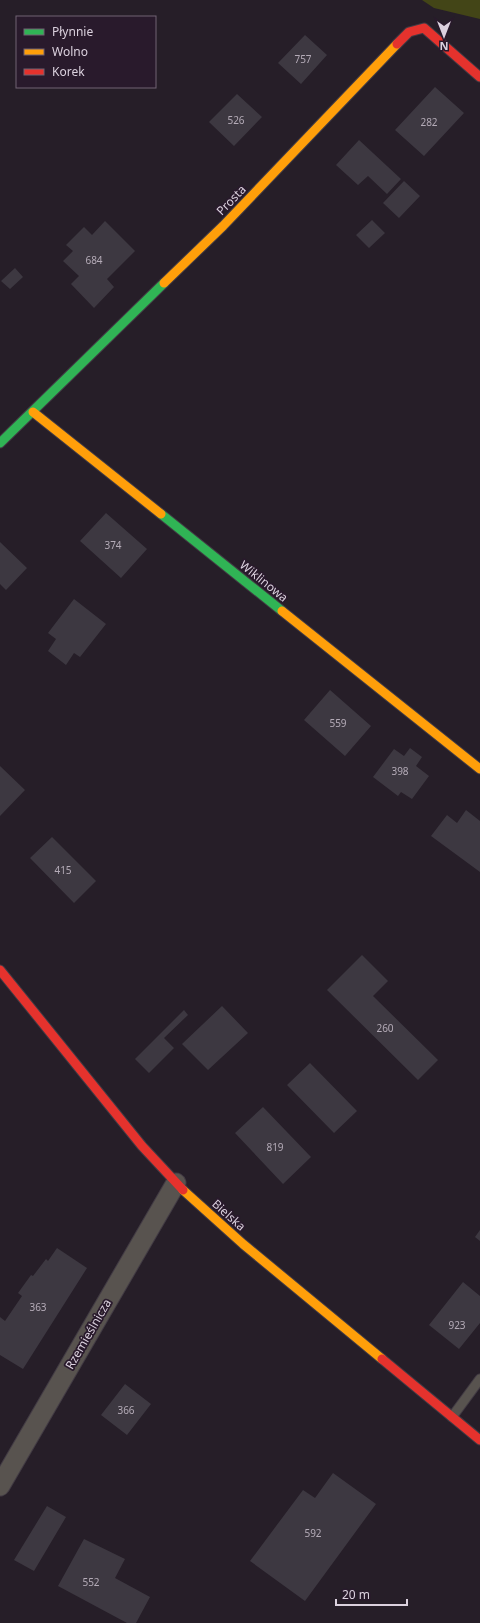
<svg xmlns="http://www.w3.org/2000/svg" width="480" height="1623" viewBox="0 0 480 1623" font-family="'Noto Sans',sans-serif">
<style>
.forest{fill:#434517}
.building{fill:#3d3841}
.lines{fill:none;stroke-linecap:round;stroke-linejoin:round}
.lane-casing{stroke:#423b44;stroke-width:11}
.street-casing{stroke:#423b44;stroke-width:21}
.fast-casing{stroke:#423b44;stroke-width:11}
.slow-casing{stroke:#423b44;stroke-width:11}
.jam-casing{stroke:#423b44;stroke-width:11}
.lane{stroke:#58534f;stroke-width:9}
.street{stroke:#58534f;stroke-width:19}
.fast{stroke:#30b455;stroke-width:9}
.slow{stroke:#ff9f0a;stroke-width:9}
.jam{stroke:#e5322d;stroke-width:9}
.labels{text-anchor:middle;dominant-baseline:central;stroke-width:3.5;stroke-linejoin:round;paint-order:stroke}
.number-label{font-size:10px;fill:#b4abb7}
.street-label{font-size:12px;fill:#dbd1de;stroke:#291a2c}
</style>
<rect width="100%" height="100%" fill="#261e28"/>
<path class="forest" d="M422 0H480V19L434 8Z"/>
<path class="building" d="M305 35 327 55 301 84 278 63Z
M435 87 464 113 424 156 395 130Z
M237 94 262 117 234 146 209 122Z
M359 140 401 179 387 194 368 176 358 185 336 165Z
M404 181 420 196 399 218 383 203Z
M372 220 385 233 369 248 356 235Z
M105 221 135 251 107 279 114 287 94 308 71 284 79 276 63 261 73 251 66 245 84 227 92 235Z
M15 268 23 277 10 289 1 281Z
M106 513 147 549 121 578 80 541Z
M0 542 27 568 6 590 0 584Z
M74 599 106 624 80 657 74 653 66 665 48 651 56 639 48 633Z
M330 690 371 726 345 756 304 720Z
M410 748 422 757 416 766 429 776 412 799 401 792 398 796 373 777 394 749 404 756Z
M0 766 25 790 0 816Z
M466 810 480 821V872L431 836 447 815 457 823Z
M52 837 96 881 74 903 30 858Z
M362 955 388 981 373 996 438 1060 418 1080 327 990Z
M222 1006 248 1033 208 1070 182 1044Z
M184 1010 188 1015 164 1038 174 1048 149 1073 135 1059Z
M310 1063 357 1111 334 1133 287 1085Z
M263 1107 311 1157 283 1184 235 1133Z
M480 1230V1241L475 1237Z
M57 1248 87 1268 23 1369 0 1355V1317L5 1321 22 1296 18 1293 31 1275 33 1276 46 1259 48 1261Z
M463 1282 480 1296V1323L459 1349 429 1325Z
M125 1384 151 1404 127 1435 101 1415Z
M333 1473 376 1504 305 1601 250 1561 303 1490 315 1498Z
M47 1506 66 1517 34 1571 14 1560Z
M84 1539 125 1559 115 1578 150 1597 136 1623H127L58 1586Z"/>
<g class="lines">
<g class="lane-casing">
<path id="lane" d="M452 1417 480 1379"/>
</g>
<g class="street-casing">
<path id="street" d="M0 1486 176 1183"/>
</g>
<g class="fast-casing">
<path id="fast" d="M0 443 164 283
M161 514 282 611"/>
</g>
<g class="slow-casing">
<path id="slow" d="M164 283 223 226 397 44
M33 412 161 514
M282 611 480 769
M183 1190 243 1244 382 1359"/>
</g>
<g class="jam-casing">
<path id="jam" d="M397 44 409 32 424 28 480 77
M0 970 142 1146 183 1190
M382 1359 480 1440"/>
</g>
<use href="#lane" class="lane"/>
<use href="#street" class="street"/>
<use href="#fast" class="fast"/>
<use href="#slow" class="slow"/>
<use href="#jam" class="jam"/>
</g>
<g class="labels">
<g class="number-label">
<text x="303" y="59">757</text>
<text x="236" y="120">526</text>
<text x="429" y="122">282</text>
<text x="94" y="260">684</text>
<text x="113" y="545">374</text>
<text x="338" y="723">559</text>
<text x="400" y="771">398</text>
<text x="63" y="870">415</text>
<text x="385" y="1028">260</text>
<text x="275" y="1147">819</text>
<text x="38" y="1307">363</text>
<text x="457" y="1325">923</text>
<text x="126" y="1410">366</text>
<text x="313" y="1533">592</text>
<text x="91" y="1582">552</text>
</g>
<g class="street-label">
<text transform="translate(231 200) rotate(-46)">Prosta</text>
<text transform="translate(264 581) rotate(39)">Wiklinowa</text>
<text transform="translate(229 1215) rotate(42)">Bielska</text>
<text transform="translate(88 1334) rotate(-60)">Rzemieślnicza</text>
</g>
</g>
<rect x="16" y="16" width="140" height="72" fill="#291a2c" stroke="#706373"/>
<rect x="24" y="29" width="20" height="6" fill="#30b455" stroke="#706373"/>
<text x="52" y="36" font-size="12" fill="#dbd1de">Płynnie</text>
<rect x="24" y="49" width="20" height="6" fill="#ff9f0a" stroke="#706373"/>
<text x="52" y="56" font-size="12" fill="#dbd1de">Wolno</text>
<rect x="24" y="69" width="20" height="6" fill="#e5322d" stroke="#706373"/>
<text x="52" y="76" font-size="12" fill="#dbd1de">Korek</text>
<g transform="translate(444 36) rotate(180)" stroke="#291a2c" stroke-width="3" paint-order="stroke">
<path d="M0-3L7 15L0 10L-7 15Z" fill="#dbd1de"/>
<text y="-6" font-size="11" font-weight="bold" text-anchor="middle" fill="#dbd1de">N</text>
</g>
<path d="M336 1599v6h71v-6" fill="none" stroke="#dbd1de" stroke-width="2"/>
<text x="342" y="1599" font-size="12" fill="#dbd1de" stroke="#291a2c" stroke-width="3" paint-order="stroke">20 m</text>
</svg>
